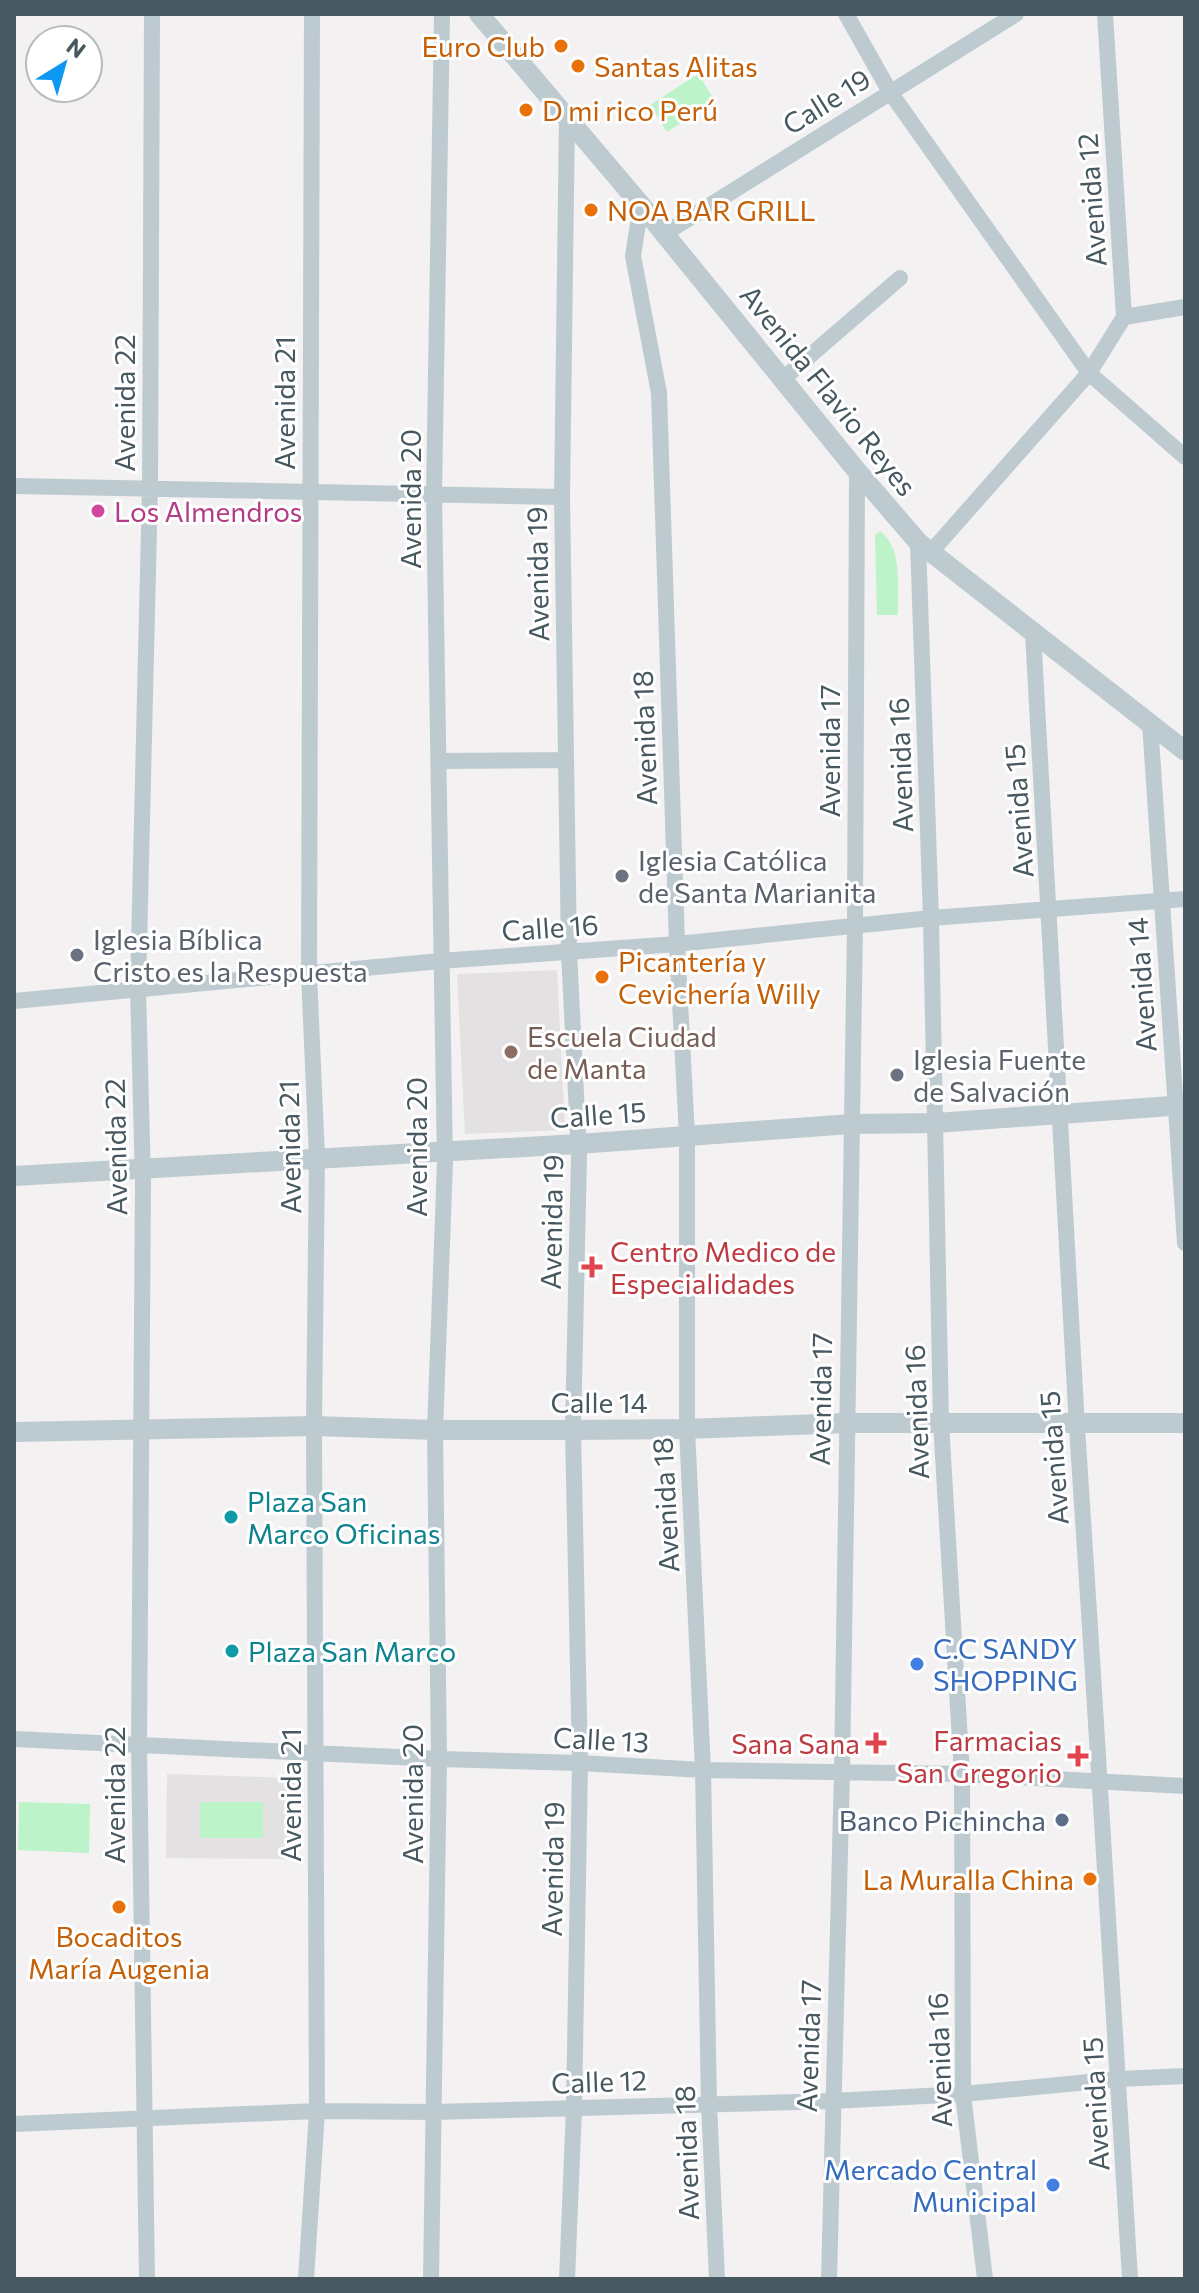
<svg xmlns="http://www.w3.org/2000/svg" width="1199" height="2293" viewBox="0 0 1199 2293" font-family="Commissioner,sans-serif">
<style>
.education{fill:#e4e1e3}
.green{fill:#bdf3c9}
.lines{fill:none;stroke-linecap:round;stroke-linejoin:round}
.minor{stroke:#bdcbd1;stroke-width:16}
.tertiary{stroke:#bdcbd1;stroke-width:20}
.food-dot{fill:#e8710a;stroke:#fff;stroke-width:3}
.hotel-dot{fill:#d1479c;stroke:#fff;stroke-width:3}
.worship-dot{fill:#6b7280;stroke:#fff;stroke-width:3}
.education-dot{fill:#8d6e63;stroke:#fff;stroke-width:3}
.health-dot{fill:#e0444e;stroke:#fff;stroke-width:3}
.culture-dot{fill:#0f9aa8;stroke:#fff;stroke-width:3}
.shop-dot{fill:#3f7fe0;stroke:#fff;stroke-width:3}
.service-dot{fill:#5c6f8a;stroke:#fff;stroke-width:3}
.labels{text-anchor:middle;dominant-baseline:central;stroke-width:6;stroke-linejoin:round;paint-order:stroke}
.food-label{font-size:28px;fill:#c56008;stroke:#fff;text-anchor:start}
.street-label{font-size:28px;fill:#475860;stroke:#fff}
.hotel-label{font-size:28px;fill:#b23c85;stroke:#fff;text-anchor:start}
.worship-label{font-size:28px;fill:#5b616d;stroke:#fff;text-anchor:start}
.education-label{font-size:28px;fill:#785e54;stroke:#fff;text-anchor:start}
.health-label{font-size:28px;fill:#be3a42;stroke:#fff;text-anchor:end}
.culture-label{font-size:28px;fill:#0d838f;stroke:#fff;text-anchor:start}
.shop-label{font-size:28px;fill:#366cbe;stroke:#fff;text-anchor:start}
.service-label{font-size:28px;fill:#4e5e75;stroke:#fff;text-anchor:end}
</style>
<rect width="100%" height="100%" fill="#f3f1f1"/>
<path class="education" d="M557 970 565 1130 465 1134 457 974Z
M167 1774 295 1778 294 1859 166 1858Z"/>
<path class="green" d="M698 74 715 101 667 132 650 105Z
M880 531C904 550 897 586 898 615H877L875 535Z
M19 1802 90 1804 89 1853 18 1850Z
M200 1802H263V1838H200Z"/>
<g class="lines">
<path class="minor" d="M846 14 890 92 1089 373 1185 457
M641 205 633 256 659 393 677 944 687 1136V1429L703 1770 709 2104 717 2279
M664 234 1016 14
M1124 317 1185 307
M783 379 900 278
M14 486 562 497
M918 542 931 918 941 1423 962 1774 963 2094 985 2279
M930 553 1089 373 1124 317 1105 14
M1033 633C1050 898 1060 1163 1077 1427 1095 1711 1115 1995 1130 2279
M1150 723 1185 1243
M439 761 566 760
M14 1001 440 961 677 944 931 918 1185 899
M14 1739 439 1759 580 1763 703 1770 962 1774 1185 1786
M14 2124 317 2111 434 2112 832 2101 963 2094 1120 2079 1185 2076
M147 2279 139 1746 143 1181 138 988 150 488 152 14
M306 2279 317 2111 314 1426 317 1157 309 974 312 14
M431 2279 439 1759 435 1430 445 1163 434 495 442 14
M567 2279 574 2108 580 1763 573 1430 579 1155 569 952 562 497 567 117
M829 2279 842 1773 855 925 857 471"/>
<path class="tertiary" d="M479 14 641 205 857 471 918 542 1185 751
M14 1176 578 1144 851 1124 936 1123 1185 1105
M14 1432 314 1426 435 1430H573L687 1429 845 1423H1185"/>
</g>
<g class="food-dot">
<circle cx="561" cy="46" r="8"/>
<circle cx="578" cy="66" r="8"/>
<circle cx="526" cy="110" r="8"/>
<circle cx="591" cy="210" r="8"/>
<circle cx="602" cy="977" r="8"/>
<circle cx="1090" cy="1879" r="8"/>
<circle cx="119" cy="1907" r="8"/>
</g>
<circle class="hotel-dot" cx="98" cy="511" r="8"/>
<g class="worship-dot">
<circle cx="622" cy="876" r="8"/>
<circle cx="77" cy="955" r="8"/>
<circle cx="897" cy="1075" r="8"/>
</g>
<circle class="education-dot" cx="511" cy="1052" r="8"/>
<g class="health-dot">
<path d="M588 1255h8v8h8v8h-8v8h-8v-8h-8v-8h8z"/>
<path d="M872 1731h8v8h8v8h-8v8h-8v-8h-8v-8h8z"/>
<path d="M1074 1744h8v8h8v8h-8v8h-8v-8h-8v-8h8z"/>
</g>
<g class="culture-dot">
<circle cx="231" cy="1517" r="8"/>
<circle cx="232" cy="1651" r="8"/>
</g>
<g class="shop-dot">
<circle cx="917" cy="1664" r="8"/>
<circle cx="1053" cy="2185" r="8"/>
</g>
<circle class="service-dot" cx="1062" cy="1820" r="8"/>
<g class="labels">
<g class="food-label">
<text x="545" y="46" text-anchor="end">Euro Club</text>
<text x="594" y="66">Santas Alitas</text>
<text x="542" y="110">D mi rico Perú</text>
<text x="607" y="210">NOA BAR GRILL</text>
<text x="618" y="961">Picantería y<tspan x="618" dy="32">Cevichería Willy</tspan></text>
<text x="1074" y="1879" text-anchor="end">La Muralla China</text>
<text x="119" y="1936" text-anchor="middle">Bocaditos<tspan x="119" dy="32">María Augenia</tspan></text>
</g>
<g class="street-label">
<text transform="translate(826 101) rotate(-32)">Calle 19</text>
<text transform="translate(1091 200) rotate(-94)">Avenida 12</text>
<text transform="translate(829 390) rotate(51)">Avenida Flavio Reyes</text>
<text transform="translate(124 403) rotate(-90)">Avenida 22</text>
<text transform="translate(284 403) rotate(-90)">Avenida 21</text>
<text transform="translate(410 499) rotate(-90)">Avenida 20</text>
<text transform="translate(537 574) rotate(-91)">Avenida 19</text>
<text transform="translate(644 738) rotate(-92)">Avenida 18</text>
<text transform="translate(829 751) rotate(-90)">Avenida 17</text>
<text transform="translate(900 765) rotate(-92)">Avenida 16</text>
<text transform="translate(1018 811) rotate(-94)">Avenida 15</text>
<text transform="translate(550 927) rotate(-4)">Calle 16</text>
<text transform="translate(1141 985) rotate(-94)">Avenida 14</text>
<text transform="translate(598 1114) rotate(-4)">Calle 15</text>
<text transform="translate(115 1147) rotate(-91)">Avenida 22</text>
<text transform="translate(289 1147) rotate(-91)">Avenida 21</text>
<text transform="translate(416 1147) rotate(-90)">Avenida 20</text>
<text transform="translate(551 1222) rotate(-89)">Avenida 19</text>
<text transform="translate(820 1399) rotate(-89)">Avenida 17</text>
<text x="599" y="1402">Calle 14</text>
<text transform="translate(916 1412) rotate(-92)">Avenida 16</text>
<text transform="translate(1053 1458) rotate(-94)">Avenida 15</text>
<text transform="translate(665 1505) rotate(-93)">Avenida 18</text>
<text transform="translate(601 1739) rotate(3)">Calle 13</text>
<text transform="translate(412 1794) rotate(-90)">Avenida 20</text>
<text transform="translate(114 1795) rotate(-90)">Avenida 22</text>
<text transform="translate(290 1795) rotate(-90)">Avenida 21</text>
<text transform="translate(552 1869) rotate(-89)">Avenida 19</text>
<text transform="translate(808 2046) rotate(-88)">Avenida 17</text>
<text transform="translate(939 2060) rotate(-92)">Avenida 16</text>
<text transform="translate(599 2081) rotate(-2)">Calle 12</text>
<text transform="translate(1095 2104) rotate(-93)">Avenida 15</text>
<text transform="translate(686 2153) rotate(-92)">Avenida 18</text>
</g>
<g class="hotel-label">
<text x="114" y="511">Los Almendros</text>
</g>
<g class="worship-label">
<text x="638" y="860">Iglesia Católica<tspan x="638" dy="32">de Santa Marianita</tspan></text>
<text x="93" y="939">Iglesia Bíblica<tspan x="93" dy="32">Cristo es la Respuesta</tspan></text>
<text x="913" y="1059">Iglesia Fuente<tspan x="913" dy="32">de Salvación</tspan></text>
</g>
<g class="education-label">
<text x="527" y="1036">Escuela Ciudad<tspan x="527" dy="32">de Manta</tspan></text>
</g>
<g class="health-label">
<text x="610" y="1251" text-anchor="start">Centro Medico de<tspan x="610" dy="32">Especialidades</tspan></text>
<text x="1062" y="1740">Farmacias<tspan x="1062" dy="32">San Gregorio</tspan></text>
<text x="860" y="1743">Sana Sana</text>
</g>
<g class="culture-label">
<text x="247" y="1501">Plaza San<tspan x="247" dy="32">Marco Oficinas</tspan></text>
<text x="248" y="1651">Plaza San Marco</text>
</g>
<g class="shop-label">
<text x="933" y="1648">C.C SANDY<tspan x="933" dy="32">SHOPPING</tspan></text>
<text x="1037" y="2169" text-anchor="end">Mercado Central<tspan x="1037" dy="32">Municipal</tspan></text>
</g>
<g class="service-label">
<text x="1046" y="1820">Banco Pichincha</text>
</g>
</g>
<rect width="1199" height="2293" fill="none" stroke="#475860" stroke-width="32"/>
<g transform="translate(64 64) rotate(37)"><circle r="38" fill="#ffffff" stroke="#b5bcbf" stroke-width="2"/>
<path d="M0-6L14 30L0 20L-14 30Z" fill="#0b97f2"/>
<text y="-12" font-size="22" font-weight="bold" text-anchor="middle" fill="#475860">N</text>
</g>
</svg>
